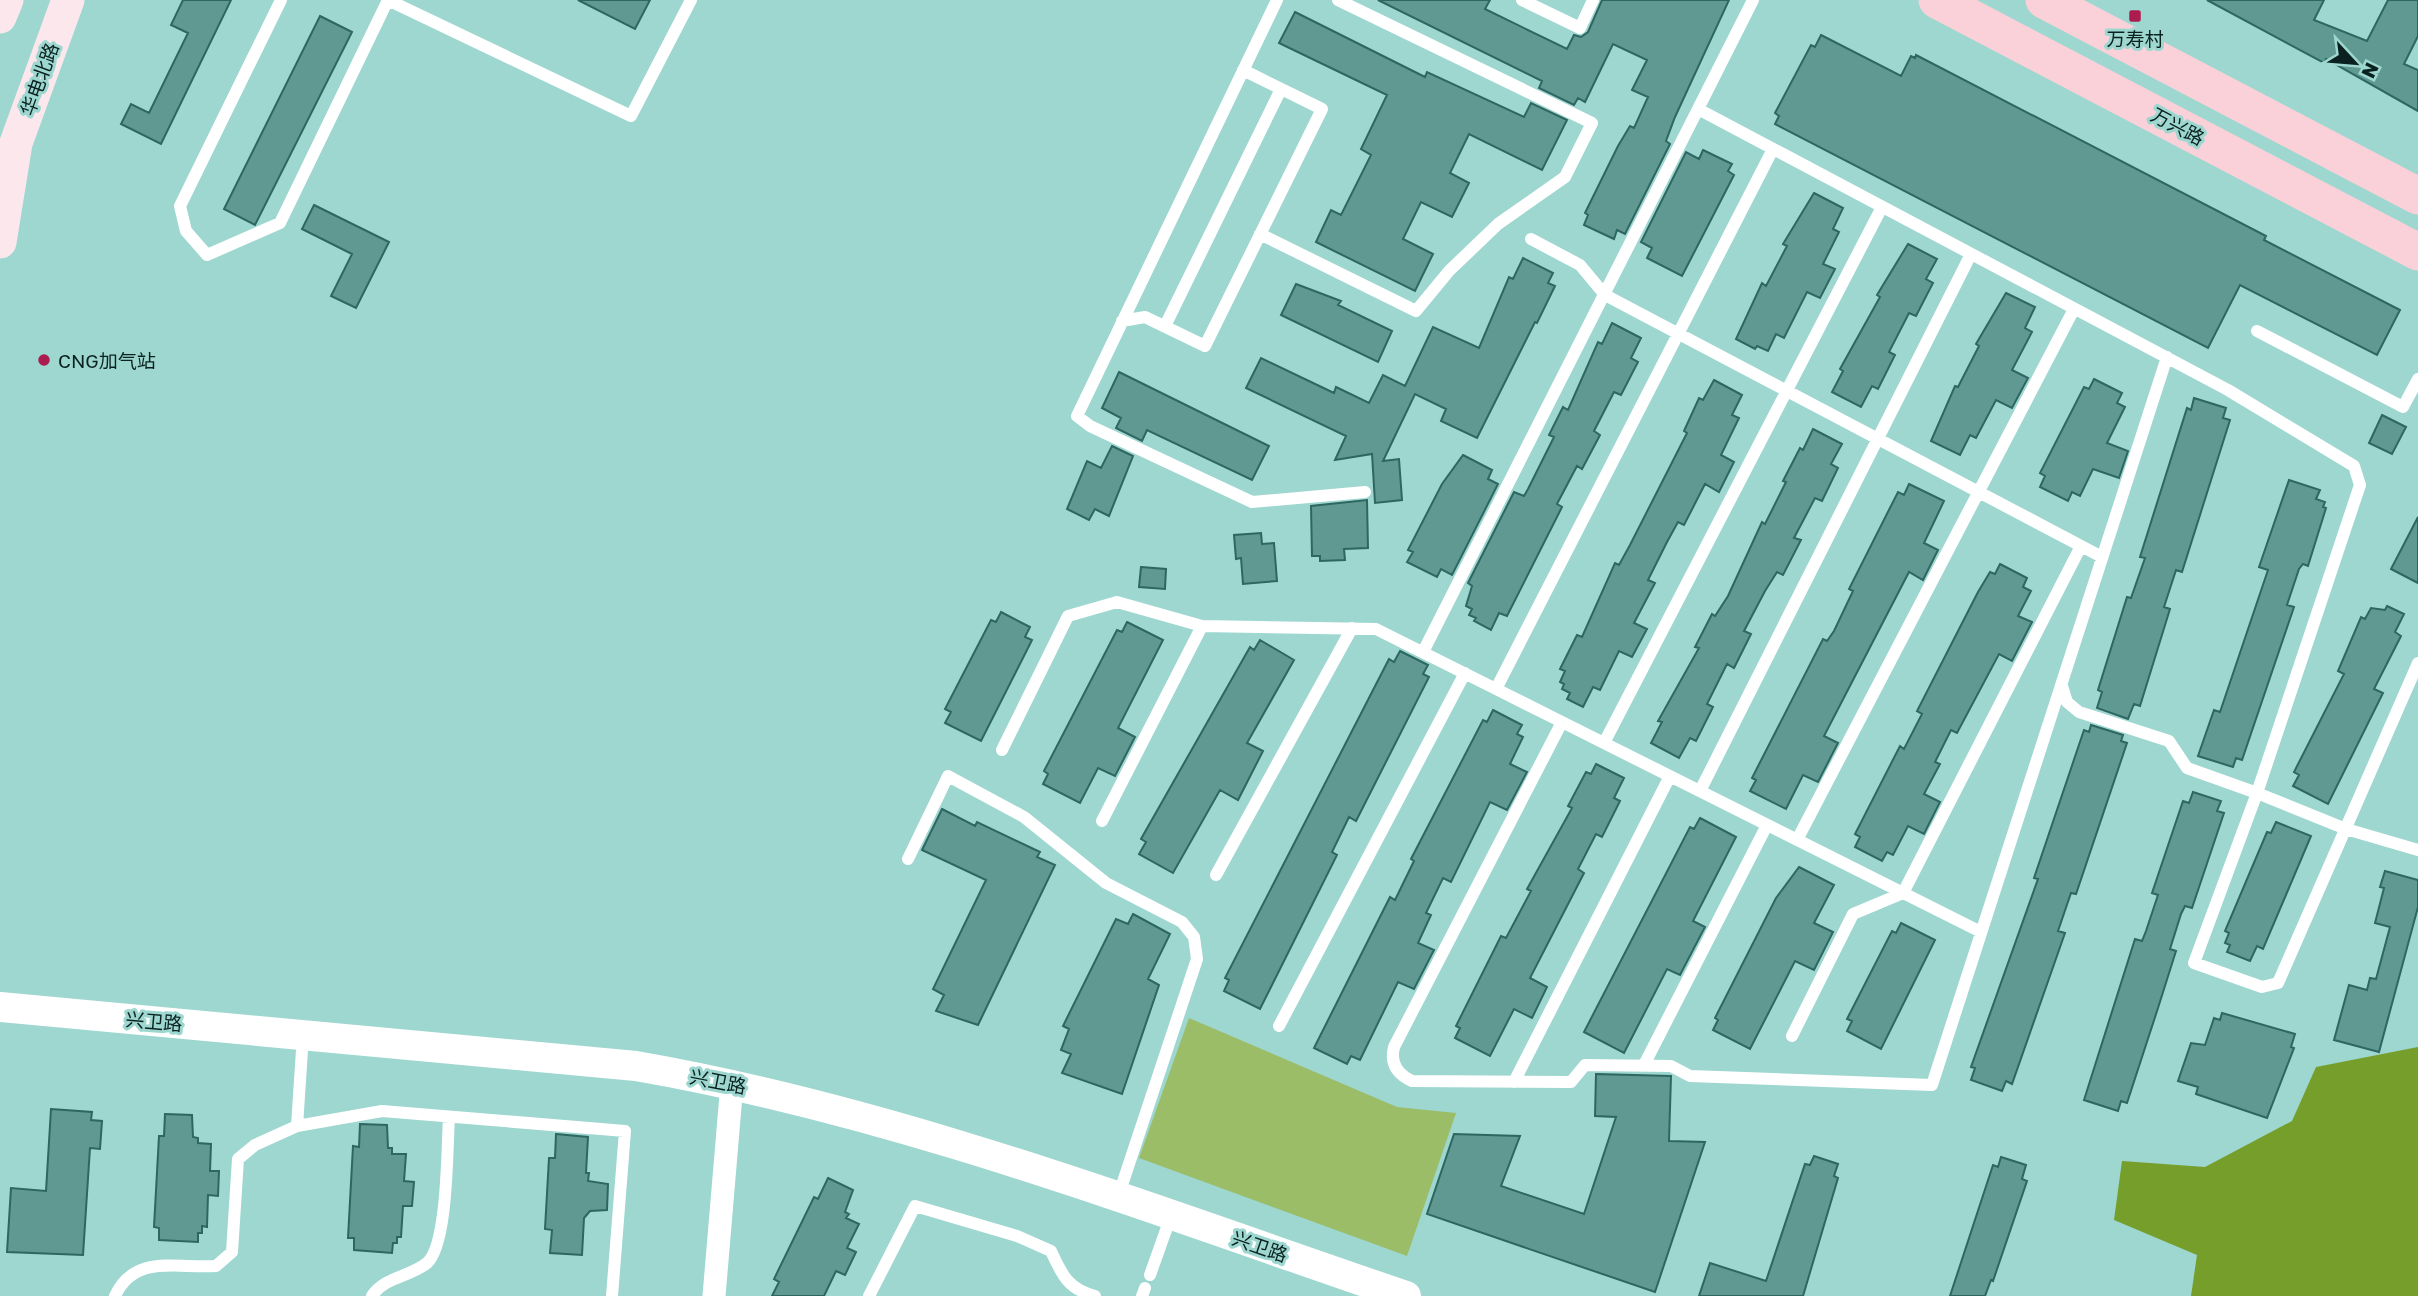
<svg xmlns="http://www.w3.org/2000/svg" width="2418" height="1296" viewBox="0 0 2418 1296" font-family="'Golos Text','Noto Sans SC',sans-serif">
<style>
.green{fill:#9bbd68}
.forest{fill:#769e2b}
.building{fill:#609892;stroke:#2e6661;stroke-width:2}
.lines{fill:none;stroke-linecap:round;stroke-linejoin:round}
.service{stroke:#fff;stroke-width:12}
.minor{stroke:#fff;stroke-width:23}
.tertiary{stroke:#fff;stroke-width:30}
.secondary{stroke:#fce8ec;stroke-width:33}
.primary{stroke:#fad1d8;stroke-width:37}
.poi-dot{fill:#ad1c4f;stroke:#9dd7d0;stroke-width:2.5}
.labels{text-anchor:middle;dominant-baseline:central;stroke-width:6;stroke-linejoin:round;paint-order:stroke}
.poi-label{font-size:19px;fill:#0a211f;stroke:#9dd7d0}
.street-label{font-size:19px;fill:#0a211f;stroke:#9dd7d0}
</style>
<rect width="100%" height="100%" fill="#9dd7d0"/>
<path class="green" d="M1189 1018 1397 1107 1456 1113 1407 1256 1139 1158Z"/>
<path class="forest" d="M2418 1047V1296H2191L2197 1255 2114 1220 2122 1161 2205 1167 2292 1121 2316 1067Z"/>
<path class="building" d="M183 0H231L161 144 121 124 131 104 149 113 188 33 171 25Z
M578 0H650L635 29Z
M1378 0H1490L1485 9 1567 49 1574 35 1581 37 1588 32 1602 0H1729L1675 117 1666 141 1670 144 1625 234 1617 230 1614 239 1584 225 1588 215 1585 213 1618 146 1630 126 1634 128 1648 97 1632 90 1647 60 1613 44 1585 102 1578 98 1574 105 1539 88 1542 81Z
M2207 0H2324L2314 20 2367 41 2388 0H2418V36L2404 64 2418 70V111L2326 59 2324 63Z
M1295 12 1425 77 1427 72 1524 117 1531 103 1567 120 1542 170 1469 134 1450 173 1469 183 1452 217 1421 202 1403 239 1433 254 1415 291 1316 242 1331 210 1341 215 1371 155 1361 149 1387 95 1279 43Z
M320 16 352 32 255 225 224 209Z
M1821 35 1901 76 1911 56 1915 58 1916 55 2266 236 2264 240 2400 310 2377 355 2240 285 2208 348 1775 124 1779 116 1775 113 1811 45 1815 47Z
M1703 150 1732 164 1728 171 1734 175 1682 276 1647 258 1652 248 1641 242 1686 152 1699 159Z
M1814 193 1843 208 1833 229 1839 232 1823 264 1835 269 1820 298 1807 292 1784 338 1776 334 1768 351 1757 346 1755 349 1736 339 1762 283 1766 286 1787 246 1783 244Z
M314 205 389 242 356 308 331 296 352 254 302 229Z
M1908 244 1937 259 1926 279 1933 283 1916 316 1909 313 1889 352 1895 355 1878 389 1872 386 1861 407 1832 392 1843 371 1840 369 1880 297 1877 295Z
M1523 258 1553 273 1548 283 1555 286 1537 323 1535 322 1477 438 1441 421 1446 409 1415 394 1383 461 1399 459 1402 500 1375 503 1372 454 1335 460 1346 436 1246 388 1261 358 1334 393 1336 387 1369 403 1383 375 1405 386 1433 327 1479 348 1509 277 1513 279Z
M1296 284 1341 301 1338 305 1392 331 1378 362 1281 315Z
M2006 293 2035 307 2025 328 2032 332 2012 370 2028 378 2012 408 1996 400 1976 438 1970 435 1960 455 1931 441 1955 386 1958 387 1979 346 1976 344Z
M1612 323 1641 338 1631 358 1638 362 1621 395 1614 392 1594 431 1600 435 1582 469 1577 466 1557 504 1562 507 1507 616 1499 613 1491 630 1474 621 1476 618 1469 615 1472 609 1466 606 1472 586 1468 583 1514 492 1524 496 1528 489 1554 437 1549 435 1563 407 1568 410 1598 342 1602 344Z
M1119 372 1269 446 1252 480 1147 430 1142 441 1116 428 1121 418 1102 408Z
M2094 379 2122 393 2117 403 2125 407 2107 443 2128 451 2119 478 2093 469 2080 496 2072 492 2068 501 2040 487 2045 476 2040 473 2084 387 2089 389Z
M1714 380 1742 395 1732 415 1739 418 1721 455 1734 462 1719 492 1705 484 1684 525 1678 522 1667 542 1648 580 1655 583 1634 623 1647 629 1632 657 1619 651 1600 690 1593 687 1583 707 1567 699 1570 693 1562 689 1564 684 1560 682 1565 671 1560 669 1577 635 1582 637 1615 563 1619 565 1630 545 1687 433 1684 431 1699 398 1703 400Z
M2194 398 2226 408 2223 418 2230 420 2182 572 2176 570 2164 607 2170 609 2140 706 2134 704 2128 719 2097 708 2102 692 2098 690 2127 597 2131 598 2145 558 2140 557 2187 408 2191 410Z
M2382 415 2406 427 2392 454 2369 443Z
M1813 429 1842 444 1831 464 1838 468 1822 501 1815 498 1794 538 1801 540 1783 575 1777 572 1765 591 1744 631 1751 634 1734 668 1727 664 1707 704 1713 707 1696 741 1690 738 1679 758 1651 743 1662 722 1658 721 1699 648 1695 647 1712 614 1715 616 1728 596 1762 522 1765 524 1786 482 1783 481 1800 448 1803 450Z
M1112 446 1133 456 1109 516 1095 509 1089 520 1067 509 1087 461 1101 468Z
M1463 455 1492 470 1488 479 1498 484 1452 575 1441 569 1437 577 1407 562 1413 552 1408 550 1442 484Z
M2289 480 2320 490 2316 499 2325 502 2323 507 2326 508 2308 566 2303 564 2299 569 2287 605 2294 607 2242 760 2236 758 2233 767 2198 756 2214 710 2220 712 2268 570 2259 567Z
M1909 484 1944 501 1924 543 1938 550 1923 580 1909 572 1824 736 1838 743 1818 782 1803 775 1786 809 1750 791 1756 780 1752 778 1823 639 1827 641 1834 631 1853 591 1849 589 1898 492 1904 495Z
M1367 500 1368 548 1344 549 1345 560 1320 561V556H1312L1311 506Z
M2418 517V583L2391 569Z
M1261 533 1262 544 1274 543 1277 581 1243 584 1241 558 1236 559 1234 535Z
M2000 564 2027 578 2023 587 2031 591 2018 616 2032 622 2012 661 1999 654 1957 733 1951 730 1935 762 1940 764 1924 794 1940 802 1924 834 1908 826 1893 855 1887 852 1882 861 1855 847 1860 837 1855 834 1900 746 1904 749 1922 714 1917 711 1978 592 1990 572 1995 574Z
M1141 567 1166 569 1165 589 1139 587Z
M2387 606 2404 614 2395 632 2401 636 2374 689 2383 693 2328 804 2293 786 2299 775 2294 772 2344 674 2338 671 2361 617 2365 619 2371 608 2385 610Z
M1001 612 1030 627 1025 637 1032 640 981 741 945 723 951 712 945 709 991 620 996 622Z
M1127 622 1163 640 1118 728 1135 737 1115 776 1098 768 1080 803 1043 784 1048 774 1044 771 1117 630 1122 632Z
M1260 640 1294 660 1247 743 1263 751 1238 800 1220 790 1173 873 1139 854 1146 842 1141 839 1250 647 1254 650Z
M1400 651 1428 665 1423 674 1429 677 1356 821 1349 817 1332 852 1337 855 1260 1009 1224 991 1229 980 1225 978 1389 659 1394 662Z
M1493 710 1522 725 1517 734 1523 737 1510 764 1527 772 1507 810 1490 802 1451 882 1443 878 1426 913 1431 915 1418 943 1434 950 1414 989 1398 982 1360 1060 1351 1056 1347 1064 1314 1048 1390 897 1395 900 1414 861 1411 859 1483 720 1487 722Z
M2091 725 2123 735 2121 741 2127 743 2076 894 2071 893 2058 931 2065 933 2012 1084 2006 1081 2002 1091 1971 1080 1975 1068 1971 1067 2038 879 2034 878 2084 730 2089 732Z
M1596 764 1624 778 1614 798 1620 801 1602 837 1596 834 1578 869 1584 873 1530 978 1547 987 1532 1018 1514 1009 1490 1056 1455 1038 1460 1028 1456 1026 1501 936 1506 938 1531 891 1527 889 1572 808 1568 806 1586 772 1591 774Z
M2193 792 2221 801 2217 811 2224 813 2192 908 2185 906 2181 914 2170 949 2176 951 2158 1008 2127 1103 2121 1101 2118 1111 2084 1100 2135 939 2142 941 2146 931 2158 895 2152 893 2183 801 2189 803Z
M942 809 975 826 977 822 1040 852 1037 857 1055 865 978 1025 936 1011 944 995 933 989 986 880 922 850Z
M1700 818 1736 837 1693 921 1705 927 1680 975 1667 969 1624 1053 1584 1032 1690 827 1694 829Z
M2276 822 2311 836 2263 949 2257 946 2250 961 2227 952 2230 945 2225 943 2229 933 2225 931 2267 832 2271 833Z
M1799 867 1834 885 1814 923 1833 932 1814 970 1795 961 1750 1049 1713 1030 1718 1020 1715 1018 1776 898Z
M2385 871 2418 880V907L2379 1052 2334 1040 2349 985 2367 990 2370 978 2376 979 2390 927 2375 923 2384 888 2380 887Z
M1133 914 1170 934 1148 979 1159 985 1122 1094 1062 1073 1071 1054 1061 1050 1069 1029 1063 1026 1116 919 1128 924Z
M1901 923 1935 940 1881 1049 1847 1031 1852 1021 1847 1019 1892 931 1896 933Z
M2222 1013 2295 1034 2291 1047 2294 1048 2267 1118 2196 1094 2198 1087 2178 1081 2191 1043 2205 1045 2214 1018 2220 1020Z
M1596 1074 1671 1076 1669 1141 1705 1142 1655 1292 1427 1214 1454 1134 1520 1136 1501 1186 1584 1214 1616 1117 1595 1116Z
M51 1109 92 1112 91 1120 102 1121 100 1149 90 1148 83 1255 7 1252 11 1188 46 1191Z
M165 1114 192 1115 193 1137 198 1138V1143L211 1144 210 1171H219L218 1196 208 1195 207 1227 202 1226V1233H198V1242L159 1240V1228L154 1227 159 1136H164Z
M360 1124 387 1125 388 1148H392V1154H406L404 1181 414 1182 412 1206H403L401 1237H397V1243H393L392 1253 354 1250V1238H348L353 1146 359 1147Z
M556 1134 588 1137 586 1173H589L588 1181 608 1184 607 1210 590 1211 584 1218 582 1255 550 1253 552 1230 545 1229 549 1158H555Z
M1814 1156 1838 1164 1834 1176 1838 1178 1803 1296H1699L1710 1263 1766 1281 1805 1164 1810 1165Z
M2001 1157 2026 1165 2022 1179 2027 1181 1993 1281 1991 1280 1985 1296H1950L1993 1165 1998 1167Z
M828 1178 853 1190 845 1212 849 1214 846 1218 859 1224 847 1248 856 1252 845 1275 836 1271 824 1296H772L779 1282 774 1279 814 1197 818 1199Z"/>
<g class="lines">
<path class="service" d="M281 0 180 206 186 231 207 255 280 223 388 0
M388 0 631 116 691 0
M1277 0 1077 416 1090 426 1252 502 1365 492
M1522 0 1580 28 1593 0
M1753 0 1698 109 2228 390 2354 466 2360 485 2257 793 2187 768 2169 741 2079 712 2067 702 2062 686
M1260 234 1416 311 1449 271 1498 224 1565 177 1592 123 1338 0
M1531 239 1580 265 1605 295 2102 557
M1122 321 1145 317 1205 346 1322 109 1243 70
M1165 326 1281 89
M2257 331 2403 407 2418 379
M1423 652 1698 109
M2418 663 2278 983 2262 987 2194 963 2257 793 2346 829 2418 850
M1562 722 1496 689 1773 149
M1604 743 1882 207
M1002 750 1068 616 1117 602 1202 626 1376 629 1496 689
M1700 791 1971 254
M1102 821 1202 626
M1797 840 2074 309
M908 859 948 776 1024 817 1106 883 1182 922 1194 937 1197 959 1118 1197
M1216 875 1352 628
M1981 932 1562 722 1394 1047C1390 1063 1397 1074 1412 1081L1571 1082 1585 1065 1671 1066 1690 1076 1932 1085 2167 357
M1279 1026 1465 673
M1792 1036 1853 914 1903 893 2081 546
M1644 1065 1767 825
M1514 1082 1670 776
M297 1126 382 1111 625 1131 612 1296
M1150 1275 1171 1216
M115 1296C135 1253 178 1269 216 1266L232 1252 238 1159 255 1145 297 1126 303 1035
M372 1296C384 1277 410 1277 427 1263 448 1245 447 1147 449 1117
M869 1296 915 1206 1017 1236 1051 1251C1062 1275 1068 1289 1095 1296
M1142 1296 1145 1288"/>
<path class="minor" d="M714 1296 732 1083"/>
<path class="tertiary" d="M0 1007 636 1066C900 1112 1153 1210 1406 1296"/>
<path class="secondary" d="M0 17 7 0
M0 242 16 143 68 0"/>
<path class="primary" d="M1937 0 2418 252
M2044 0 2418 196"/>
</g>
<g class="poi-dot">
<rect x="2128" y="9" width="14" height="14" rx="3.5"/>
<circle cx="44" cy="360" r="7"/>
</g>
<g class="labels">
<g class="poi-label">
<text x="2135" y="38">万寿村</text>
<text x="58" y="360" text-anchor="start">CNG加气站</text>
</g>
<g class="street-label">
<text transform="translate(39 79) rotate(-70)">华电北路</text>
<text transform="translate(2178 126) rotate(28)">万兴路</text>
<text transform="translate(154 1021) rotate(5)">兴卫路</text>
<text transform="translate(718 1081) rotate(11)">兴卫路</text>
<text transform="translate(1260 1246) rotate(19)">兴卫路</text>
</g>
</g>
<g transform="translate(2355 63) rotate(116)" stroke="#9dd7d0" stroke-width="5" paint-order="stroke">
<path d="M0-5L12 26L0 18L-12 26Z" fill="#0a211f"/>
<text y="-10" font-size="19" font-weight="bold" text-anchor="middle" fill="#0a211f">N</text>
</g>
</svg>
